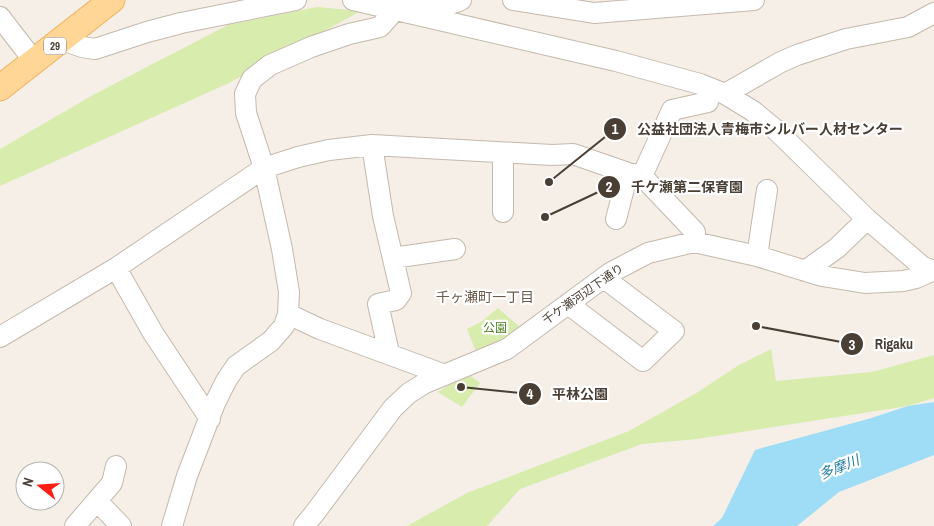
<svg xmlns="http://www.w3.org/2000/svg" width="934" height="526" viewBox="0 0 934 526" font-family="'Archivo Narrow','Noto Sans JP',sans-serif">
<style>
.green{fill:#d7ecad}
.water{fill:#9fdcf6}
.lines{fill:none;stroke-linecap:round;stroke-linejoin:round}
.minor-casing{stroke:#c4b9ac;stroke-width:22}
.major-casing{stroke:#edb25d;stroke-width:27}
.minor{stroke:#fff;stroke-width:20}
.major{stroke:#ffd696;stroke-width:25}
.labels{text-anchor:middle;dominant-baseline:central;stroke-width:4.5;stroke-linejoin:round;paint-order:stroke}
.shield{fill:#fff;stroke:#807972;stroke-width:1}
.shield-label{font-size:11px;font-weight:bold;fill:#493f35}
.street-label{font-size:12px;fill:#493f35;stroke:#fff}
.park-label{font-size:12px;fill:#518023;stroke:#fff}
.neighbourhood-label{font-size:14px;fill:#6c5c4c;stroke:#fff}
.water-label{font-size:14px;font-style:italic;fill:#227ba4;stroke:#fff}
.leader{fill:none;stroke:#493f35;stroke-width:2}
.callout-dot{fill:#493f35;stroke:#fff;stroke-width:2}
.mark-label{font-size:15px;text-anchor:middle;font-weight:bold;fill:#fff}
.callout-label{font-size:14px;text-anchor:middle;font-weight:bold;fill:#493f35;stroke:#fff;stroke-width:4.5;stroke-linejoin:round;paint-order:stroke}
</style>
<rect width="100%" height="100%" fill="#f5efe7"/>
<path class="green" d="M317 7 361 11 229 83 0 186V149L93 95 228 25Z
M498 308 521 328 477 354 467 329 481 322Z
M771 349 776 381 872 372 934 355V398L908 406 697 439 642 444 520 489 487 526H407L467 493 629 431 698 392 739 365Z
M467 373 480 383 462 407 438 392Z"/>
<path class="water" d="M934 402V455L839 492 797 526H713L722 518 755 450 868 419 908 406Z"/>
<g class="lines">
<g class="minor-casing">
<path id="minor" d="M353 0 616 61 700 84 725 94 753 111 776 130 867 219 923 267 934 271
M405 0C421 3 447 8 461 0
M513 0 594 13 754 0
M0 17 34 61
M63 40 82 47 95 49 147 32 181 23 296 0
M725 94 781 62 797 55 846 39 908 27 934 13
M372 145 383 216 401 293 396 300 378 304 389 353
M503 153V212
M642 176 672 110 708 102
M616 219 628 173
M757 256 767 190
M393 258 455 249
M116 268 153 333 210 419
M805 271 837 248 867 219
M568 304 643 361 674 331 604 278
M288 314 320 329 445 375
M0 337 116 268 264 168 298 157 329 150 372 145 552 155 573 154 628 173 642 176 695 232 694 242
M98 502 121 526
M75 526 112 483 116 466
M172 526 187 476 215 403 226 381 236 366 271 341 284 326 288 314 289 292 282 249 264 168 246 113 245 94 252 79 270 65 311 47 349 34 380 27 395 10
M304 526 314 514 393 408 409 393 425 383 507 349 610 273 648 253 694 242 757 256 822 276 865 283 903 281 916 278 934 270"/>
</g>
<g class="major-casing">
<path id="major" d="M0 88 112 0"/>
</g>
<use href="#minor" class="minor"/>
<use href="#major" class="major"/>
</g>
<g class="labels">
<rect class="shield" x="44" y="37.5" width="22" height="17" rx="4"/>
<g class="shield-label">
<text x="55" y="46">29</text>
</g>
<g class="street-label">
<text transform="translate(583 294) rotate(-35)">千ケ瀬河辺下通り</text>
</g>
<g class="park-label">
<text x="495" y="328">公園</text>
</g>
<g class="neighbourhood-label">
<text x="485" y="297">千ヶ瀬町一丁目</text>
</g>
<g class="water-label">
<text transform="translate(839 467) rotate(-22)">多摩川</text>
</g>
</g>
<path class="leader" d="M549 182L615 129M545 217L609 187M756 326L852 344M461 387L530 394"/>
<g class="callout-dot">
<circle cx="549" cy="182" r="5"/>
<circle cx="545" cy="217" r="5"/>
<circle cx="756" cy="326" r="5"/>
<circle cx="461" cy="387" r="5"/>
<circle cx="615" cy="129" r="12"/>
<circle cx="609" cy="187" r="12"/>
<circle cx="852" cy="344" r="12"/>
<circle cx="530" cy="394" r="12"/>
</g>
<g class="mark-label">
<text x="615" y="134">1</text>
<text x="609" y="192">2</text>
<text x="852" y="350">3</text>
<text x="530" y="399">4</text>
</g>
<g class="callout-label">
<text x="770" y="134">公益社団法人青梅市シルバー人材センター</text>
<text x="687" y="192">千ケ瀬第二保育園</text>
<text x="894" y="349">Rigaku</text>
<text x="580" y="399">平林公園</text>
</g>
<g transform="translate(40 486) rotate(287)"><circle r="24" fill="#ffffff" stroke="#b6b2ae"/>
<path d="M0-4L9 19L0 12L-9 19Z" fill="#ff1d14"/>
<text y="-8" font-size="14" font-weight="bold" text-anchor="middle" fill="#493f35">N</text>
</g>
</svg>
